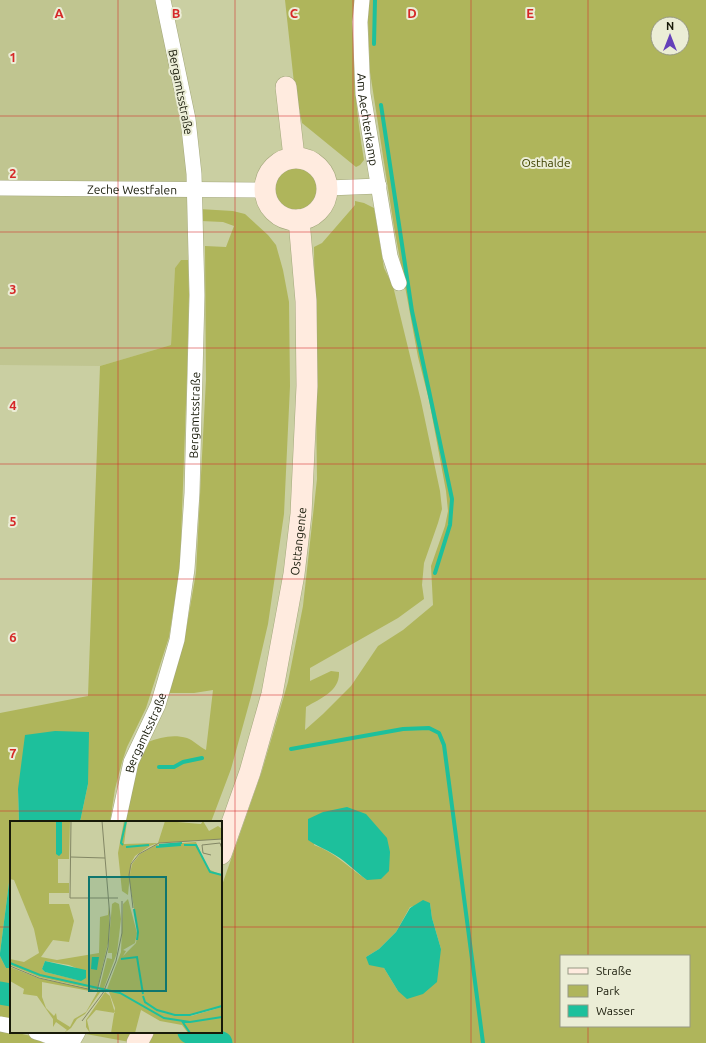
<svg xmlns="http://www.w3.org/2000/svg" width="706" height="1043" viewBox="0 0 706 1043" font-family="Ubuntu,sans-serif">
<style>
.built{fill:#c0c590}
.green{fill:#afb55b;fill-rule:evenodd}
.water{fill:#1dc09c}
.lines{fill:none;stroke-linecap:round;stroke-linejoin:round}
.stream{stroke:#1dc09c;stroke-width:4}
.river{stroke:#1dc09c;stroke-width:23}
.street-casing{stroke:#a4a87c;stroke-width:16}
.secondary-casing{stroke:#a4a87c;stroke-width:22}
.street{stroke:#fff;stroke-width:15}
.secondary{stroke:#ffebdf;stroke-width:21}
.grid{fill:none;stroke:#d62828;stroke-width:1;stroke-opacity:0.55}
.labels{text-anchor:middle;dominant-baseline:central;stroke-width:4;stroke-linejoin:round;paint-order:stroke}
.street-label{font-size:12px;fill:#181a09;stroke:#ebedd6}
.park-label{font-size:12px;fill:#3e4101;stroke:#ebedd6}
.inset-river{fill:none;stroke:#1dc09c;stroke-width:2}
.inset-road{fill:none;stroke:#838765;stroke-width:1}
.view{fill:#0f766e;fill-opacity:0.15;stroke:#0f766e;stroke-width:2}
.inset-edge{fill:none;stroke:#181a09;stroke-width:2}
.grid-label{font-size:13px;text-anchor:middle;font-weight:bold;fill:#d62828;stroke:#ebedd6;stroke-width:4;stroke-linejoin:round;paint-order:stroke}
</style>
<rect width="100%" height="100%" fill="#cacfa2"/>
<path class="built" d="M0 0H157L182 120 186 162 188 260H181L175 268 171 345 100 366 0 365Z"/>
<path class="green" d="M285 0H355C351 56 355 105 364 160L360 165 356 167 302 123 294 83Z
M369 0H706V1043H135L86 1034V1032H221V888L262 771 288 682 303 606 317 479 314 247 322 243 355 205V201L364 203 374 208 384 268 393 286 421 401 440 491 442 509 438 523 424 563 422 585 424 599 398 618 310 668V681L331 671 339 672C340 691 321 698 306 707L305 730 323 714 351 686 378 646 403 630 433 605 431 566 445 526 448 511 446 491 429 400 418 357 394 227 370 72 368 20ZM658 24H682V48H658ZM323 812 367 880C349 868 335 852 314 845ZM430 903 432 918 441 949 398 991 384 968 366 957 379 949 396 932 410 907ZM561 956H689V1026H561Z
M271 188a25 25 0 1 1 50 0a25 25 0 1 1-50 0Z
M199 209 233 211 245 214 268 235 276 245 283 270 289 302 290 386 284 514 268 624 252 693 231 769 211 822H124L138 764 148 742C160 737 174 734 187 738 193 740 200 747 206 750L213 690 194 693H169L184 642 196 573 206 379 205 246 226 247 234 226 223 222 201 221Z
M181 260H188L189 294 187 376 180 567 169 637 146 708 127 747 122 762 115 789 110 822H80L88 784 18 789 19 822H11V867L0 953V713L88 696 100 366 171 345 175 268Z
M0 956 6 968H11V1021L0 1019Z
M0 1029 40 1038 43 1043H0Z"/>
<path class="water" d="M55 731 89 732 88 784 80 822H19L18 789 25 735Z
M347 807 366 814 387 838 390 852 389 871 381 879 367 880C356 872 347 862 335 855 326 849 316 846 308 840V819L323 812Z
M11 867V968H6L0 956V953Z
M423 900 430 903 432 918 441 949 437 982 423 994 407 999 398 991 384 968 369 965 366 957 379 949 396 932 410 908Z"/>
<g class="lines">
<path class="stream" d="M374 44 375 0
M381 105 412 311 452 499 450 525 435 573
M291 749 403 729 429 728 439 733 444 745 483 1043
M159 767H174L183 762 202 758"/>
<path class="river" d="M0 993 11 995
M189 1032 221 1043"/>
<g class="street-casing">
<g id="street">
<path id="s1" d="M362 0 360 22 363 94 390 256 399 283"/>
<path id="s2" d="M0 188 265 190"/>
<path d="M328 188 379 186"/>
<path id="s3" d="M118 822 131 762 158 705 177 640 187 569 192 493 197 295 194 174 188 119 163 0"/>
<path d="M0 1024 11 1026"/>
<path d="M36 1032C53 1036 56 1043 74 1039L78 1032"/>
</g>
</g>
<g class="secondary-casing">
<g id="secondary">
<path d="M286 87 294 157"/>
<circle cx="296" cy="189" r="31"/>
<path id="s4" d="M221 854 250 772 272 694 294 574 301 514 307 386 306 301 299 220"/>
<path d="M137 1043 143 1032"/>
</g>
</g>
<use href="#street" class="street"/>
<use href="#secondary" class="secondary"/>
</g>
<path class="grid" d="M118 0V822M235 0V1043M353 0V1043M471 0V1043M588 0V956M0 116H706M0 232H706M0 348H706M0 464H706M0 579H706M0 695H706M0 811H706M0 927H11M221 927H706M588 1026V1043M118 1032V1043"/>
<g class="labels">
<g class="street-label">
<text transform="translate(181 92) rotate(79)">Bergamtsstraße</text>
<text stroke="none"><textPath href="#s1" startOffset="120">Am Aechterkamp</textPath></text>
<text stroke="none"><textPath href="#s2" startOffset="132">Zeche Westfalen</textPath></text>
<text stroke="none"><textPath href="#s3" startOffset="418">Bergamtsstraße</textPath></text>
<text stroke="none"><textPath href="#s4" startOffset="323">Osttangente</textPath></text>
<text stroke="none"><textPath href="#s3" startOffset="94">Bergamtsstraße</textPath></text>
</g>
<g class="park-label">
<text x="546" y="162">Osthalde</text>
</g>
</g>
<g transform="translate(10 821)">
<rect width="212" height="212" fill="#cacfa2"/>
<path d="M0 0H60L59 38H48V62H59V72H39V83H59L64 100 59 121 43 119 31 136 47 139 89 132 90 96 98 94 99 85V118L87 169 29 156 0 144V138L14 141 29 132 24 108 4 59 0 58ZM35 140 59 144 76 151 75 156 68 159 35 151 32 148ZM114 0H117L114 23 148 22 155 0 191 3 193 0 199 10 208 5 212 8V18L148 22 140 25 125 35 121 42 118 74 112 70 108 32ZM186 21 198 48 212 54V186L181 194 150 192 181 195 212 186V212H178L172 204 150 200 131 189 125 212H101L105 187 99 171 89 169 97 137 102 138V132H98L102 83 105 81 101 79 109 83 111 98 107 132 94 167 97 168 111 131 113 83 118 78 127 112 125 122 113 129 116 130 113 135 126 122 128 110 119 58 122 43 130 33 146 24ZM0 146 28 157 84 169 85 171 32 161V176L36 187 44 195 46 192 47 198 60 206 64 198 76 191 88 170H91L75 193 67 198 61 207 54 212 57 209 46 201 43 206V198L27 175 13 173 14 168 0 160ZM95 171 100 175 105 192 86 189 77 199 80 212 76 206V199Z" fill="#afb55b" fill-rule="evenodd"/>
<path d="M46 0H52V32L49 35 46 33ZM82 136H89L87 149 81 148ZM35 140 76 149V157L71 160 35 151 32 148Z" fill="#1dc09c"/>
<path class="inset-river" d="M113 24 111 22 116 0M149 24 172 22M174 24H186L200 51 212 54M116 26 139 24M146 26 171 24M124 88 128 111 127 119M111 138 127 136 133 173M0 142 30 154 110 172 154 197 180 201 212 196M133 175 135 181 147 189 165 194H180L212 185M172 200 180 212"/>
<path class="inset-road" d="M61 0 60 77H108M201 34 193 32 192 24 210 22 212 28M61 36 95 37M123 87 119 54 121 43 129 33 149 22 212 18M0 145 29 157 87 170 98 126 100 97 92 0M72 200 93 172 106 140 112 112V80"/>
<path class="view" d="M79 56H156V170H79Z"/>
<rect width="212" height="212" class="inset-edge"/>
</g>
<g class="grid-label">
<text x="59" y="18">A</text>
<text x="176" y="18">B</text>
<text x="294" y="18">C</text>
<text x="412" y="18">D</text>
<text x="530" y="18">E</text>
<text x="13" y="62">1</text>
<text x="13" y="178">2</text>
<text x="13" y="294">3</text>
<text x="13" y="410">4</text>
<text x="13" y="526">5</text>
<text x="13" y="642">6</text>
<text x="13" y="758">7</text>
</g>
<rect x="560" y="955" width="130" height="72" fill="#ebedd6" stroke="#979984"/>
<rect x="568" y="968" width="20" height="6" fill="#ffebdf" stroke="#979984"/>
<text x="596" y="975" font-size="12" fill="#181a09">Straße</text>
<rect x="568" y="985" width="20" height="12" fill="#afb55b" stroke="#979984"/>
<text x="596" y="995" font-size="12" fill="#181a09">Park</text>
<rect x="568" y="1005" width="20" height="12" fill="#1dc09c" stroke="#979984"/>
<text x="596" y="1015" font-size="12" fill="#181a09">Wasser</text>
<g transform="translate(670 36)"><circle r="19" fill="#ebedd6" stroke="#979984"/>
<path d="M0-3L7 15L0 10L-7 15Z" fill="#6540b9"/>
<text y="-6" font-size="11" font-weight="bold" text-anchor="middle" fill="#181a09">N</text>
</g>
</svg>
